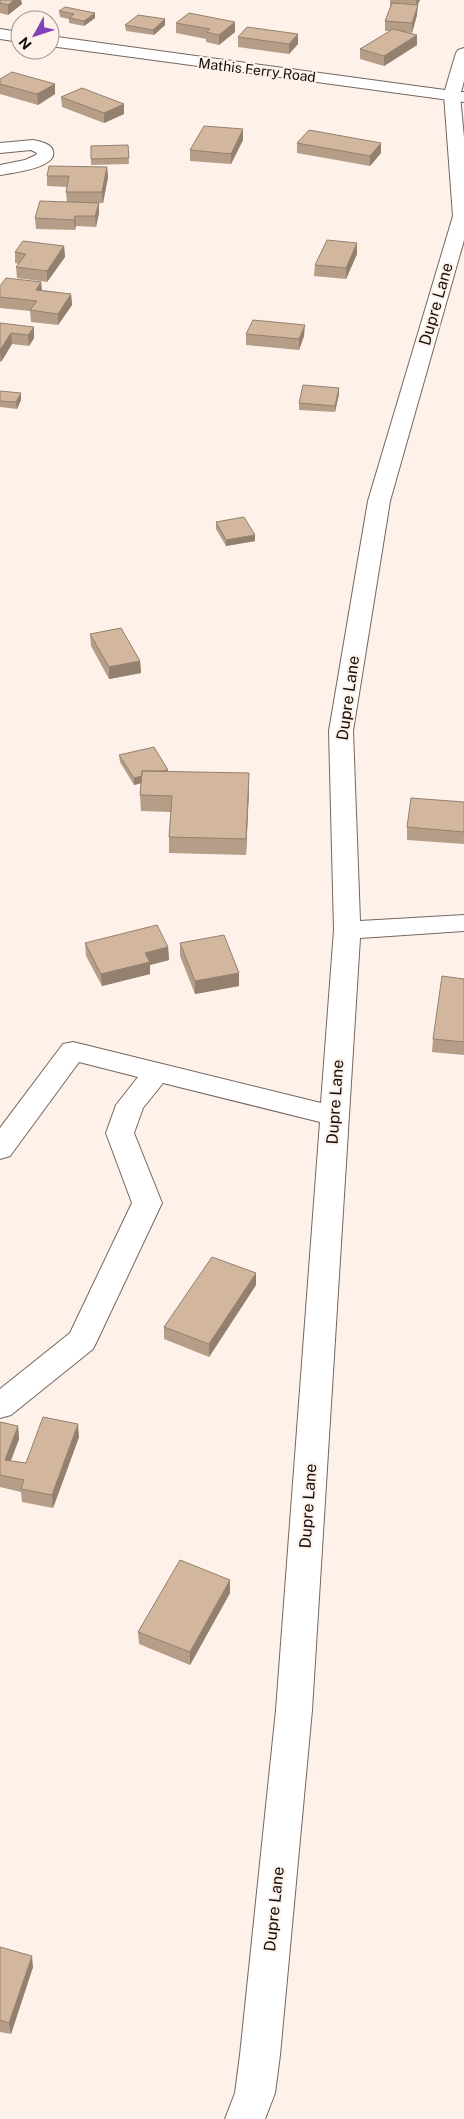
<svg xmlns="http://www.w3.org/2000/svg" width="464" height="2119" viewBox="0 0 464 2119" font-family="'Public Sans',sans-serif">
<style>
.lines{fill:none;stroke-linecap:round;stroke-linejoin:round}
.minor-casing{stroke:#74675e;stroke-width:2}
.major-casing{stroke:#74675e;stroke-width:2}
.minor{fill:#fff;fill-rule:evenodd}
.major{fill:#fff;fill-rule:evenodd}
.wall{fill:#b59d88}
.shaded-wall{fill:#93806f}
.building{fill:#d2b79e;stroke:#93806f}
.labels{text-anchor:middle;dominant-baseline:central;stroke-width:4;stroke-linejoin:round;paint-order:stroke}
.far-street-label{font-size:14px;fill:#120d0a;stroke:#fef1e9}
.street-label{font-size:16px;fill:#120d0a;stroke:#fef1e9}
</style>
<rect width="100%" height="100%" fill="#fef1e9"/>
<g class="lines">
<g class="minor-casing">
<path id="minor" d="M452 90 458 92 460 95 464 138V240L390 501 353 731 360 921 464 915V931L360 938 312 1710 280 2055 275 2093 265 2119H225L235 2093 240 2055 276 1710 320 1122 163 1083 143 1108 134 1133 162 1203 97 1341 93 1349 11 1415 0 1418V1389L70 1333 132 1203 106 1133 116 1105 138 1077 79 1062 10 1156 0 1159V1128L63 1044 73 1042 321 1103 334 930 329 731 368 501 453 216 444 95 446 92Z
M33 140C39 141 52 144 53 151 58 168 11 173 0 175V165L25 160 36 155 37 153 31 150 0 153V143Z"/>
</g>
<g class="major-casing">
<path id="major" d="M0 29 20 32V42L0 39Z
M50 36 445 90 456 53 458 50 464 48V81L461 92H464V102L50 46Z"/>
</g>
<use href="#minor" class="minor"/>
<use href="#major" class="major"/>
</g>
<path class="wall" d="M0 0H21L22 4 8 15 0 13Z
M390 0H420L417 5V15L412 33 405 32 417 45 384 66 360 59V49L390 31H385V21L391 6H390Z
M59 11 95 18 84 26 69 23V19L60 17Z
M165 19V25L154 35 126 31 125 25Z
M176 23 235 32 219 45 206 42V39L176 33Z
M298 34V44L289 54 238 47V37Z
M0 79 55 84V94L38 105 0 94Z
M61 97 124 114 104 123 62 107Z
M243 140 231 164 190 161V150Z
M297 143H381V153L370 166 297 153Z
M128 145 129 164 91 165V146Z
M107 167 108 177 103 203H99V213L96 227 76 226 75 230 36 229 35 218 67 202 66 192 67 187 47 186V176Z
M64 246 65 257 47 282 17 278 16 267 19 264 15 263V252Z
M357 254 346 279 314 276 315 265Z
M41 282 42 290 71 294 72 305 58 325 31 322 30 311 0 308V286Z
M0 323 34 338 29 346 12 344 1 362 0 361Z
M246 334 304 336 299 350 246 345Z
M0 391 21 400 17 409 0 407Z
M339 394 335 412 299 410V403Z
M216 522 255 541 226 546 216 529Z
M90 634 140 661 141 673 109 679 91 646Z
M119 755 168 770V771L249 789 246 855 169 853V837L171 812 141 811 140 795 141 783 134 785 120 762Z
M464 802V844L407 840V827Z
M85 943 168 947 169 960 150 965V974L102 986 86 956Z
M180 943 239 973V986L195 994 180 956Z
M464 979V1055L432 1052 433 1039Z
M256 1285 209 1357 164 1339V1327Z
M0 1422 18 1426 19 1439 11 1461 26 1463 79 1437 53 1508 22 1502 21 1492 0 1487Z
M230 1593 190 1665 139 1644 138 1632Z
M0 1947 33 1967 11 2034 0 2032Z"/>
<path class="shaded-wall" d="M14 0H21L22 4 8 15V5Z
M416 0H420L416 8Z
M418 5 417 15 412 33V23Z
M95 13V18L84 26V21Z
M165 19V25L154 35 153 30Z
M235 22V32L219 45V35Z
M298 34V44L289 54V44Z
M417 35V45L384 66V56Z
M55 84V94L38 105 37 94Z
M124 104V114L104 123V113Z
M243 129V140L231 164V154Z
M381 143V153L370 166V156Z
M107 167 108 177 103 203 102 192Z
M99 203V213L96 227 95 216Z
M75 216 76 226 75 230 74 220Z
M357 243V254L346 279V268Z
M64 246 65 257 47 282V271Z
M41 282 42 293 36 290Z
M71 294 72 305 58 325V314Z
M305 325 304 336 299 350V339Z
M34 327V338L29 346 28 335Z
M11 333 12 344 1 362 0 350Z
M339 388V394L335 412V406Z
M21 393V400L17 409 16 402Z
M255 535V541L226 546V540Z
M140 661 141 673 109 679V667Z
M168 770V777L134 785V778Z
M249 773V789L246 855V839Z
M168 947 169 960 150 965V974L102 986 101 974 145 953Z
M239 973V986L195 994V981Z
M256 1273V1285L209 1357V1344Z
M78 1424 79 1437 53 1508 52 1495Z
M18 1426 19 1439 6 1472 5 1460Z
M230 1580V1593L190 1665V1652Z
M32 1956 33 1967 11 2034 9 2023Z"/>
<path class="building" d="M0 0H14L8 5 0 3Z
M392 3 418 5 412 23 385 21Z
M65 7 95 13 84 21 69 18 74 14 59 11Z
M189 13 235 22 219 35 206 32 210 29 176 23Z
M138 15 165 19 153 30 125 25Z
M247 27 298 34 289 44 238 37Z
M393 29 417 35 384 56 360 49Z
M12 72 55 84 37 94 0 84V79Z
M82 88 124 104 104 113 61 97Z
M204 126 243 129 231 154 190 150Z
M309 130 381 143 370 156 297 143Z
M128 145 129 158 91 159V146Z
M49 166 107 167 102 192H66L69 176H47Z
M40 201 99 203 95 216H75L74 220 35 218Z
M327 240 357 243 346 268 315 265Z
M23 241 64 246 47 271 16 267 26 254 15 252Z
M6 278 41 282 36 290 71 294 58 314 30 310 37 301 0 297V286Z
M253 320 305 325 299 339 246 334Z
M0 323 34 327 28 335 11 333 0 350Z
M303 385 339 388 335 406 299 403Z
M0 391 21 393 16 402 0 401Z
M244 517 255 535 226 540 216 522Z
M121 628 140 661 109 667 90 634Z
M154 747 168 770 162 771H142V776L134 778 119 755Z
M142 771 249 773 246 839 169 837 172 796 140 795Z
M411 798 464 802V832L407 827Z
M157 925 168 947 145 953 150 962 101 974 85 943Z
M224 935 239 973 195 981 180 943Z
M442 976 464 979V1042L433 1039Z
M212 1257 256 1273 209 1344 164 1327Z
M43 1417 78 1424 52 1495 21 1489 24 1480 0 1475V1422L18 1426 5 1460 26 1463Z
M180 1560 230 1580 190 1652 138 1632Z
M0 1947 32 1956 9 2023 0 2020Z"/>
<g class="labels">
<g class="far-street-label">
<text transform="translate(257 70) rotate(7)">Mathis Ferry Road</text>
</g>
<g class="street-label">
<text transform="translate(436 304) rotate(-74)">Dupre Lane</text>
<text transform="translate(348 698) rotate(-82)">Dupre Lane</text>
<text transform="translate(335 1102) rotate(-86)">Dupre Lane</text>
<text transform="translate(308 1506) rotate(-86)">Dupre Lane</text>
<text transform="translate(274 1909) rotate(-84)">Dupre Lane</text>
</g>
</g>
<g transform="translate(35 35) rotate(230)"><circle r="24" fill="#fef1e9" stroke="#a09690"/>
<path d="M0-4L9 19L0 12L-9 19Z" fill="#8142b8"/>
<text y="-8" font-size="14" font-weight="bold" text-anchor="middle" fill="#120d0a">N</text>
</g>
</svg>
